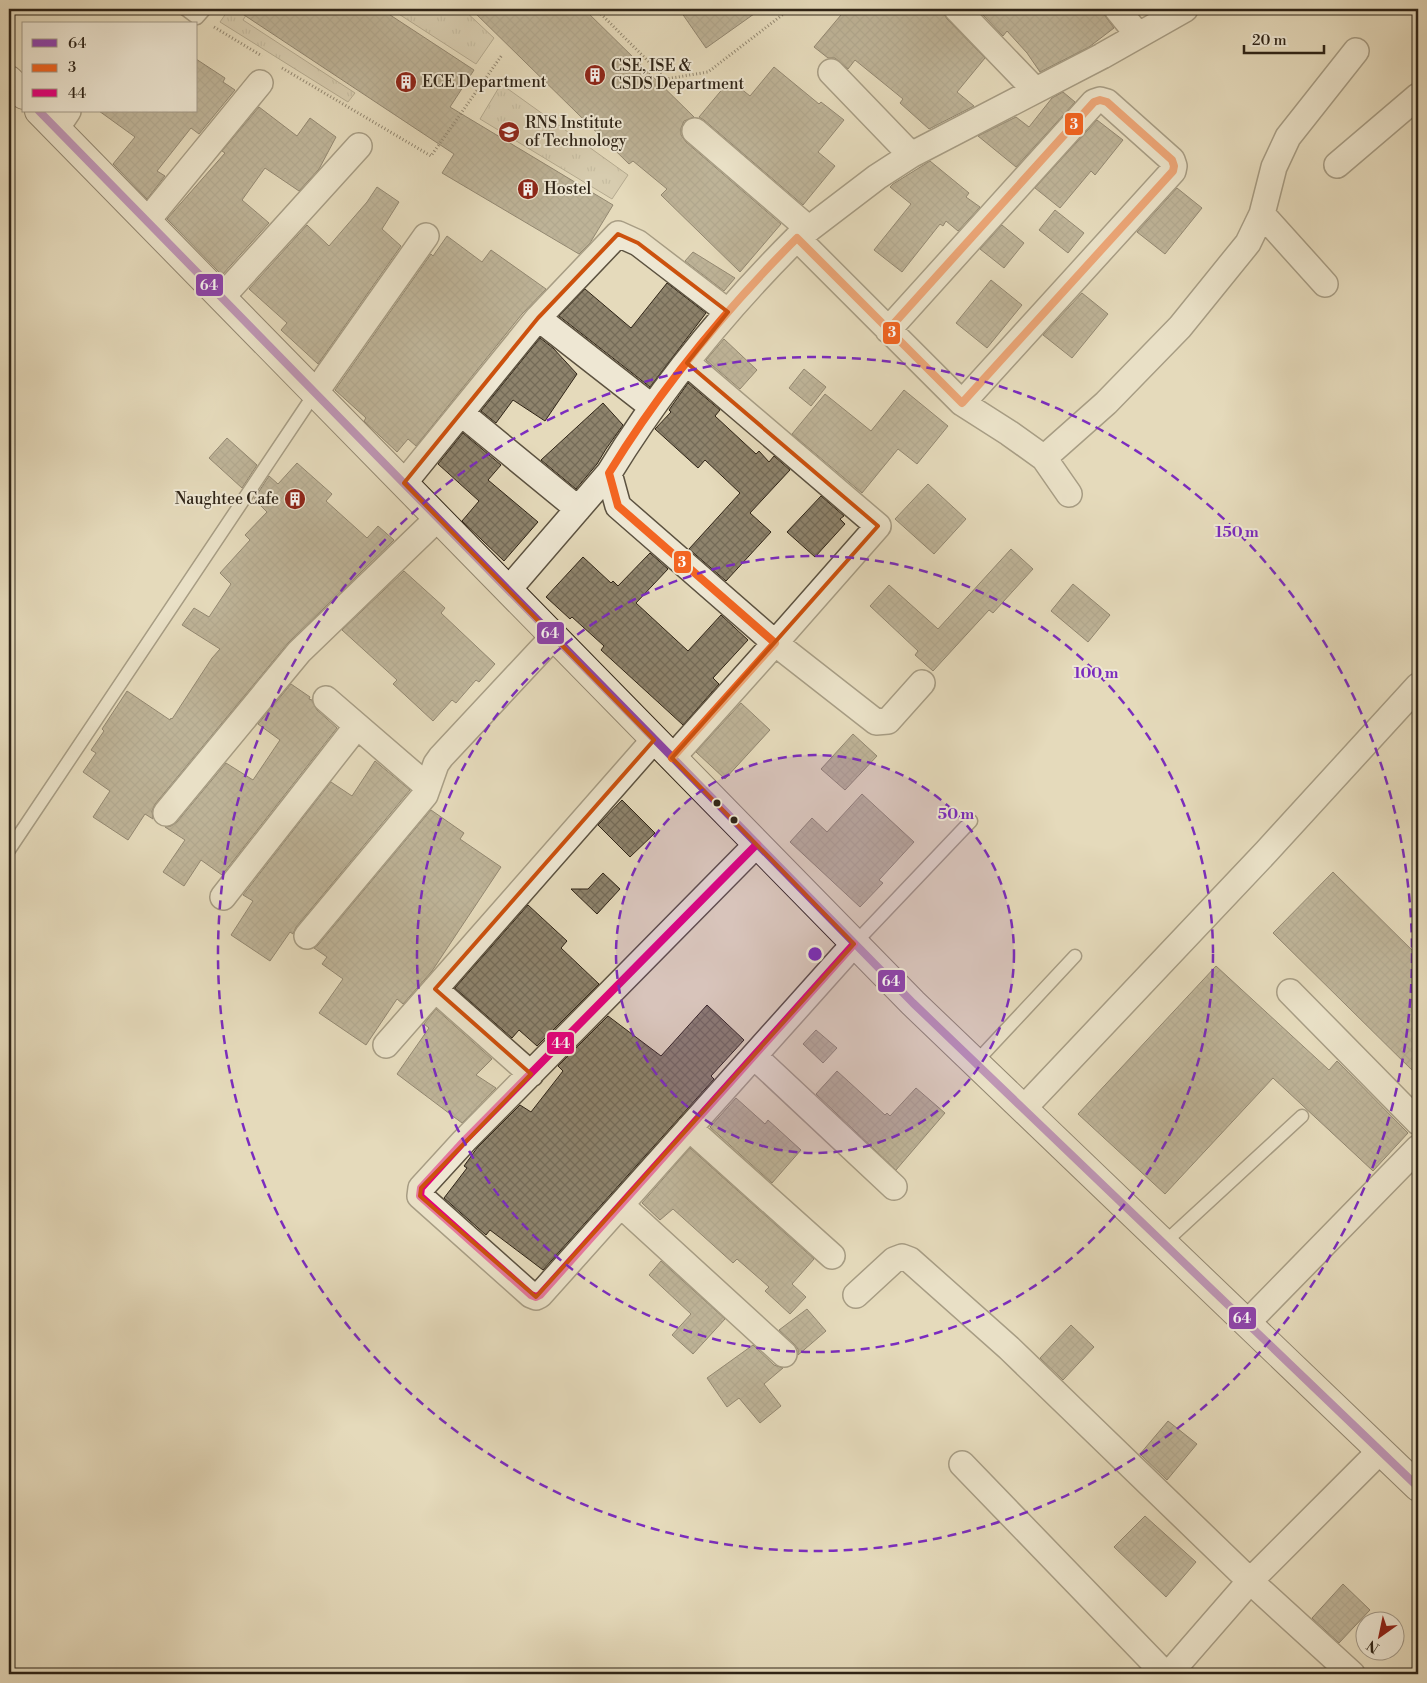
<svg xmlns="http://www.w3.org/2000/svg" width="1427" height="1683" viewBox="0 0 1427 1683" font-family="'Libre Bodoni',serif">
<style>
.grass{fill:url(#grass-tufts);stroke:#7a705b}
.building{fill:url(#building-cross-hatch);stroke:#2f2417}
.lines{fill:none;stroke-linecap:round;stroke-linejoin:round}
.service-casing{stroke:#5c5240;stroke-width:15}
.minor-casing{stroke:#5c5240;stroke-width:28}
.secondary-casing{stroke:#2f2417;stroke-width:30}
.path{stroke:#2f2417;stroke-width:3;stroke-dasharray:1 2.5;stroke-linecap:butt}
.service{stroke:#eee7d3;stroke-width:12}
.minor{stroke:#eee7d3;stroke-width:25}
.secondary{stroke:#eee7d3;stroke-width:28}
.bus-1-casing{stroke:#eee7d3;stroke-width:11}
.bus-2-casing{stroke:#eee7d3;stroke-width:11}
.bus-3-casing{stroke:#eee7d3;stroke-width:11}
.bus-1{stroke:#8e44ad;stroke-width:8}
.bus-2{stroke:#f26522;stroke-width:8}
.bus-3{stroke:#e5007d;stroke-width:8}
.marked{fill:none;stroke:#cc510e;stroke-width:4;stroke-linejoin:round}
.ring{fill:none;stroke:#7b2cbf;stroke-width:2.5;stroke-dasharray:9 6}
.bus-dot{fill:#2f2417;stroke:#eee7d3;stroke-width:2}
.labels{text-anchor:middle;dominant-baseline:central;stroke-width:4;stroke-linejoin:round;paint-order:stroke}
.poi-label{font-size:16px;fill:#2f2417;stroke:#eee7d3;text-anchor:start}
.centre{fill:#7b2cbf;stroke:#eee7d3;stroke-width:2.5}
.ring-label{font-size:15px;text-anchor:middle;font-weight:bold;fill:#7b2cbf;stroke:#eee7d3;stroke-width:4;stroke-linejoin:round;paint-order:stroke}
.line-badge{stroke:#eee7d3;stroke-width:2}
.badge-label{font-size:14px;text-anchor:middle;font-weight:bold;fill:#fff}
</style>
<defs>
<pattern id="grass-tufts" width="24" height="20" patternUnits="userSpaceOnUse" patternTransform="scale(1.25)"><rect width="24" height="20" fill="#c6bb9f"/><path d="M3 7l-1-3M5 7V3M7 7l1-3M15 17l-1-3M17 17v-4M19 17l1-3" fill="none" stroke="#a19881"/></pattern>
<pattern id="building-cross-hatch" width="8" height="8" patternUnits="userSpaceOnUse" patternTransform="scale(1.25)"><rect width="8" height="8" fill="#8e836c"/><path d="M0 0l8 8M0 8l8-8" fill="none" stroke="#746b58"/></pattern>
</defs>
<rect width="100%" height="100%" fill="#e5dabb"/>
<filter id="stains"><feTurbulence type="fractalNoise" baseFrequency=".004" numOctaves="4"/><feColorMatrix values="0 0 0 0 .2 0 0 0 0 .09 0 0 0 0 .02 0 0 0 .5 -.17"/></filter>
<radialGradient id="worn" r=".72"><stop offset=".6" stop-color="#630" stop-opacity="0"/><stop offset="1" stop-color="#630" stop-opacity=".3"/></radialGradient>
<path class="grass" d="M229 9H250L243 20 355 93 348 102 220 22Z
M391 9H463L494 38 476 64Z
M501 84 628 175 612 199 480 119Z"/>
<path class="building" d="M235 9H381L474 70 450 107 613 205 590 243 579 254 442 173 454 154Z
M471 9H584L694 117 684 121 681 128V135L686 142 781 224 740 272 661 195 667 189 633 161 629 164Z
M679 9H761L706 48Z
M846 9H941L947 19 985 58 957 92 974 106 929 129 900 103 903 99 855 60 848 69 835 58H828L814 47Z
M986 9H1100L1114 28 1089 47 1040 72 1027 53 1007 31 1003 36 982 14Z
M196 59 225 78 223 82 235 90 199 134 191 128 157 171 165 176 147 199 113 164 135 137 99 111H196Z
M774 67 819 104 821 102 844 120 818 152 835 166 803 205 704 120 699 117 730 80 750 96Z
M1063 92 1075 102 1016 167 978 136 1016 117 1029 127 1052 98Z
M259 107 297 136 310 118 336 137 319 169 299 191 265 168 242 200 269 223 222 275 167 219 225 153 222 151Z
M1097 120 1123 140 1095 175 1091 171 1060 208 1035 188Z
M930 161 969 193 966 197 980 207 958 231 946 221 943 226 940 224 902 272 874 250 911 204 890 187 893 184Z
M377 187 399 202 382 229 401 246 318 364 281 330 287 323 249 289 307 225 329 246 367 202Z
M1177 188 1202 208 1165 254 1137 232Z
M1055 210 1084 233 1068 253 1039 230Z
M1002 225 1024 243 1004 268 980 249Z
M447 236 482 262 491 250 546 289 522 314 416 446 408 439 397 452 364 421 366 418 335 390 431 254 433 256Z
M693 252 735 278 724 291 685 261Z
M991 280 1022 305 987 348 956 323Z
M667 283 706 313 650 387 559 316 585 289 631 328Z
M1082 293 1108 314 1072 358 1043 335Z
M540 338 553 348 577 374 545 421 513 400 496 423 481 411Z
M724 339 757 370 740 389 706 360Z
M804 369 826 387 811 406 789 388Z
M688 383 720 410 715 416 756 454 759 451 769 462 774 456 790 470 750 513 771 532 726 581 689 549 740 493 705 460 698 468 655 429 671 412 669 410Z
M904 390 948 426 917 464 898 449 862 493 792 434 825 394 871 431Z
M603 403 623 425 606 449 597 464 576 489 541 460Z
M463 433 501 465 488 480 538 522 504 561 462 521 479 501 438 464Z
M227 438 257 465 242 488 209 458Z
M297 463 332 494 326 501 367 538 378 526 394 540 288 643 155 804 152 811 153 819 145 814 128 840 93 817 110 791 83 772 96 753 91 750 104 731 102 729 127 691 170 720 171 718 172 719 212 658 220 649 182 625 194 608 209 617 231 584 220 573 250 540 245 535 267 512 254 499 269 476 278 484Z
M928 484 966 519 934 554 895 519Z
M821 496 844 516 840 519 845 524 815 557 787 532Z
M1011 549 1033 569 993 613 989 610 933 671 915 655 918 651 870 606 889 585 938 629Z
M650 553 668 569 636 603 688 651 721 615 748 640 713 678 719 684 683 725 601 650 604 646 572 617 570 619 546 597 583 557 611 583 613 581 618 586Z
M404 571 445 608 441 613 495 664 479 682 476 680 456 703 452 700 433 721 393 684 397 680 342 630Z
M1073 584 1110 615 1088 642 1051 611Z
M291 684 310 697 309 699 312 700 317 710 337 728 222 875 201 860 184 886 163 872 185 840 165 827 171 826 177 822 226 763 253 780 280 740 258 724Z
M741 703 770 730 725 779 696 752Z
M853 734 877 756 845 790 821 769Z
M375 761 410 790 296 927 293 934 290 932 270 961 231 935 253 901 243 895 331 782 352 796Z
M862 794 914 842 879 880 883 883 860 907 790 842 812 818 827 832Z
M622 800 655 833 630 857 598 825Z
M431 810 464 833 460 839 501 867 432 971 403 1004 397 999 366 1045 319 1013 343 979 322 964 327 957 314 948 318 945Z
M1333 872 1418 956V1076L1273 933Z
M603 873 620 889 597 914 571 889H588Z
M528 905 567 941 561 948 599 984 537 1046 519 1030 512 1038 455 988Z
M1216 966 1329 1070 1337 1061 1408 1133 1373 1171 1273 1078 1165 1194 1078 1114Z
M707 1005 744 1040 711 1076 714 1079 543 1270 490 1230 486 1235 444 1198 467 1168 464 1166 477 1148 520 1105 531 1112 563 1071 558 1066 608 1016 661 1056Z
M436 1009 492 1059 476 1075 496 1088 462 1123 397 1074 429 1028 424 1024Z
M816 1030 837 1048 823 1063 803 1044Z
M837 1071 885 1115 887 1113 890 1116 916 1088 945 1113 896 1170 816 1094Z
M736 1098 765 1124 768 1120 801 1150 772 1183 710 1127Z
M690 1148 814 1259 792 1284 806 1297 790 1314 765 1291 769 1287 737 1259 733 1263 673 1209 660 1220 642 1203Z
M661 1261 725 1319 693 1354 672 1335 691 1314 649 1275Z
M807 1309 826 1331 798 1355V1349L794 1344 779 1330Z
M1071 1325 1094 1347 1063 1380 1040 1358Z
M753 1345 774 1365 783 1368 764 1384 781 1406 760 1423 739 1398 727 1407 707 1378Z
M1168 1421 1197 1444 1167 1480 1140 1454Z
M1145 1516 1196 1562 1166 1597 1114 1547Z
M1343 1584 1370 1610 1339 1643 1312 1618Z"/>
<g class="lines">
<g class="service-casing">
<path id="service" d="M185 9 197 18 205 9
M9 850 315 393
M854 944 971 821
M975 1063 1075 956
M1164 1243 1302 1116"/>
</g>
<g class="minor-casing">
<path id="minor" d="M957 9 1035 90
M1117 9 1138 35
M831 72 911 155
M56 129 68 111
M695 131 809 229
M1337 165 1418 96
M1262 214 1325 284
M147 221 260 83
M797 238 877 177 911 155 1102 56 1185 9
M222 297 359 146
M538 318 652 407
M687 363 878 526 775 643 876 722 888 721 922 683
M315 393 426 236
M962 403 1009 433 1044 458 1069 494
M461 413 578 509
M1044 458 1106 403 1180 327 1248 243 1262 214 1274 167 1288 137 1356 51
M404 483 538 318 618 234 638 243 728 312
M508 590 609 473
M326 699 428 787
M672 758 775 643 618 506 609 473C661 388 726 309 797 238L962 403 1173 171 1174 166 1172 160 1107 102 1100 100 1094 102 888 330
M166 813 299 652 438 518
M757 844 464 1141 421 1188 420 1196 531 1295 536 1297 540 1295 854 944
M223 897 357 726
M307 936 425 795 436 764 441 757 554 636
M435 989 531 1074
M1290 992 1418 1122
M386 1045 654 740
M754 1056 894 1187
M1023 1109 1267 851 1418 686
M689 1128 832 1256
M621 1205 784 1354
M856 1295 894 1260 902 1257 910 1260 1009 1348 1250 1581 1352 1674
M1247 1323 1418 1148
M962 1464 1165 1674
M1169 1674 1250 1581 1380 1451"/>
</g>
<g class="secondary-casing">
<path id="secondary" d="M9 80 24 95
M39 111 913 1003 1418 1487"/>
</g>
<path class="path" d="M596 9 666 79 708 72 790 9
M214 27 262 56
M282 68 431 156 502 55"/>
<use href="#service" class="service"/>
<use href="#minor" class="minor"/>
<use href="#secondary" class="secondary"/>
<g class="bus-1-casing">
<path id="bus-1" d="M39 111 913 1003 1418 1487"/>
</g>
<g class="bus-2-casing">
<path id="bus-2" d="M672 758 775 643 618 506 609 473C661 388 726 309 797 238L962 403 1173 171 1174 166 1172 160 1107 102 1100 100 1094 102 888 330"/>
</g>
<g class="bus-3-casing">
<path id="bus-3" d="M757 844 464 1141 421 1188 420 1196 531 1295 536 1297 540 1295 854 944"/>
</g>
<use href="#bus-1" class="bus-1"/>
<use href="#bus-2" class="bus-2"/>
<use href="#bus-3" class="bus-3"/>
</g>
<path d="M0 0H1427V1683H0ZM618 234 638 243 728 312 687 363 878 526 672 758 854 944 536 1297 420 1196 421 1188 531 1074 435 989 654 740 404 483 538 318Z" fill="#e5dabb" fill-opacity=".55" fill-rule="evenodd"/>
<path class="marked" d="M618 234 638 243 728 312 687 363 878 526 672 758 854 944 536 1297 420 1196 421 1188 531 1074 435 989 654 740 404 483 538 318Z"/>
<circle cx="815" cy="954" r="199" fill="#7b2cbf" fill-opacity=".12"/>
<g class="ring">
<circle cx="815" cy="954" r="199"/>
<circle cx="815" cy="954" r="398"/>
<circle cx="815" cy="954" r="597"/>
</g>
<defs>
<g id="building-disc" transform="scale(1.125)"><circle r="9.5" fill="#8f2418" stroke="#eee7d3"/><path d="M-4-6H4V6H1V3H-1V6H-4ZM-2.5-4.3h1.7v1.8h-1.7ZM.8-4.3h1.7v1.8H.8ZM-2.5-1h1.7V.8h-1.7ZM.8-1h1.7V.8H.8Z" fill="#fff"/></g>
<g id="university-disc" transform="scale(1.125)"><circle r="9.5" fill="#8f2418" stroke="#eee7d3"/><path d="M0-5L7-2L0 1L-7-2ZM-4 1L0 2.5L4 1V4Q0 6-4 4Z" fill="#fff"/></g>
</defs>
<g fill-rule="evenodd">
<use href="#building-disc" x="595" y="75"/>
<use href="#building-disc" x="406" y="82"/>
<use href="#university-disc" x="509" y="132"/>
<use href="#building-disc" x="528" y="189"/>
<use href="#building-disc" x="295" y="499"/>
</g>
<g class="bus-dot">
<circle cx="717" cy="803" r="4.5"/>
<circle cx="734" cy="820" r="4.5"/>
</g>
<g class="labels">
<g class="poi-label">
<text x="611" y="66">CSE, ISE &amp;<tspan x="611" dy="18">CSDS Department</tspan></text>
<text x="422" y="82">ECE Department</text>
<text x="525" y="123">RNS Institute<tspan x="525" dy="18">of Technology</tspan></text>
<text x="544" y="189">Hostel</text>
<text x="279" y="499" text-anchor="end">Naughtee Cafe</text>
</g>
</g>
<circle cx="815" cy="954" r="8" class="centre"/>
<g class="ring-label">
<text x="1237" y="537">150 m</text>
<text x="1096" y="678">100 m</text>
<text x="956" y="819">50 m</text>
</g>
<g class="line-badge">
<rect x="1064" y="112" width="20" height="24" rx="5" fill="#f26522"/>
<rect x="195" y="273" width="29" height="24" rx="5" fill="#8e44ad"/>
<rect x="882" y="321" width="19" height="24" rx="5" fill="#f26522"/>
<rect x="673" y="550" width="19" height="24" rx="5" fill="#f26522"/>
<rect x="536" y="621" width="29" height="24" rx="5" fill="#8e44ad"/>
<rect x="877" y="969" width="29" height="24" rx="5" fill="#8e44ad"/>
<rect x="546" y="1031" width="29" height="24" rx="5" fill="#e5007d"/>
<rect x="1228" y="1306" width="29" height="24" rx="5" fill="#8e44ad"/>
</g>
<g class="badge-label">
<text x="1074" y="129">3</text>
<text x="209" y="290">64</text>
<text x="892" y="337">3</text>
<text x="682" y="567">3</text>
<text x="550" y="638">64</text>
<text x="891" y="986">64</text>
<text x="561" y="1048">44</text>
<text x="1242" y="1323">64</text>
</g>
<rect width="1427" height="1683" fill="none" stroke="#e5dabb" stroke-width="30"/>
<rect x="10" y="10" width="1407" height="1663" fill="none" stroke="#2f2417" stroke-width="2.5"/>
<rect x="15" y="15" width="1397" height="1653" fill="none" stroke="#2f2417"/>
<rect x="22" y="22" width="175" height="90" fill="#eee7d3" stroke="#a29988"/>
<rect x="32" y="39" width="25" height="8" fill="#8e44ad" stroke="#a29988"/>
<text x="68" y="48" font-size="15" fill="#2f2417">64</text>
<rect x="32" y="64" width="25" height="8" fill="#f26522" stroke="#a29988"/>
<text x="68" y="72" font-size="15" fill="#2f2417">3</text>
<rect x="32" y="89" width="25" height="8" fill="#e5007d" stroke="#a29988"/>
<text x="68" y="98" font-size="15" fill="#2f2417">44</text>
<g transform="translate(1380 1636) rotate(213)"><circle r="24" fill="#eee7d3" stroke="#a29988"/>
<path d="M0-4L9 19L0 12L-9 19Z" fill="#8f2418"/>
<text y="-8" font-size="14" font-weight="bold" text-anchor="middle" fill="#2f2417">N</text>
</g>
<path d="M1244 45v8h80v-8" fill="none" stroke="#2f2417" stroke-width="2.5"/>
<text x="1252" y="45" font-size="15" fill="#2f2417" stroke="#eee7d3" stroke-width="4" paint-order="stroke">20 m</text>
<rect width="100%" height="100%" filter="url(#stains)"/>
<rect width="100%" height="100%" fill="url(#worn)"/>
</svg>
